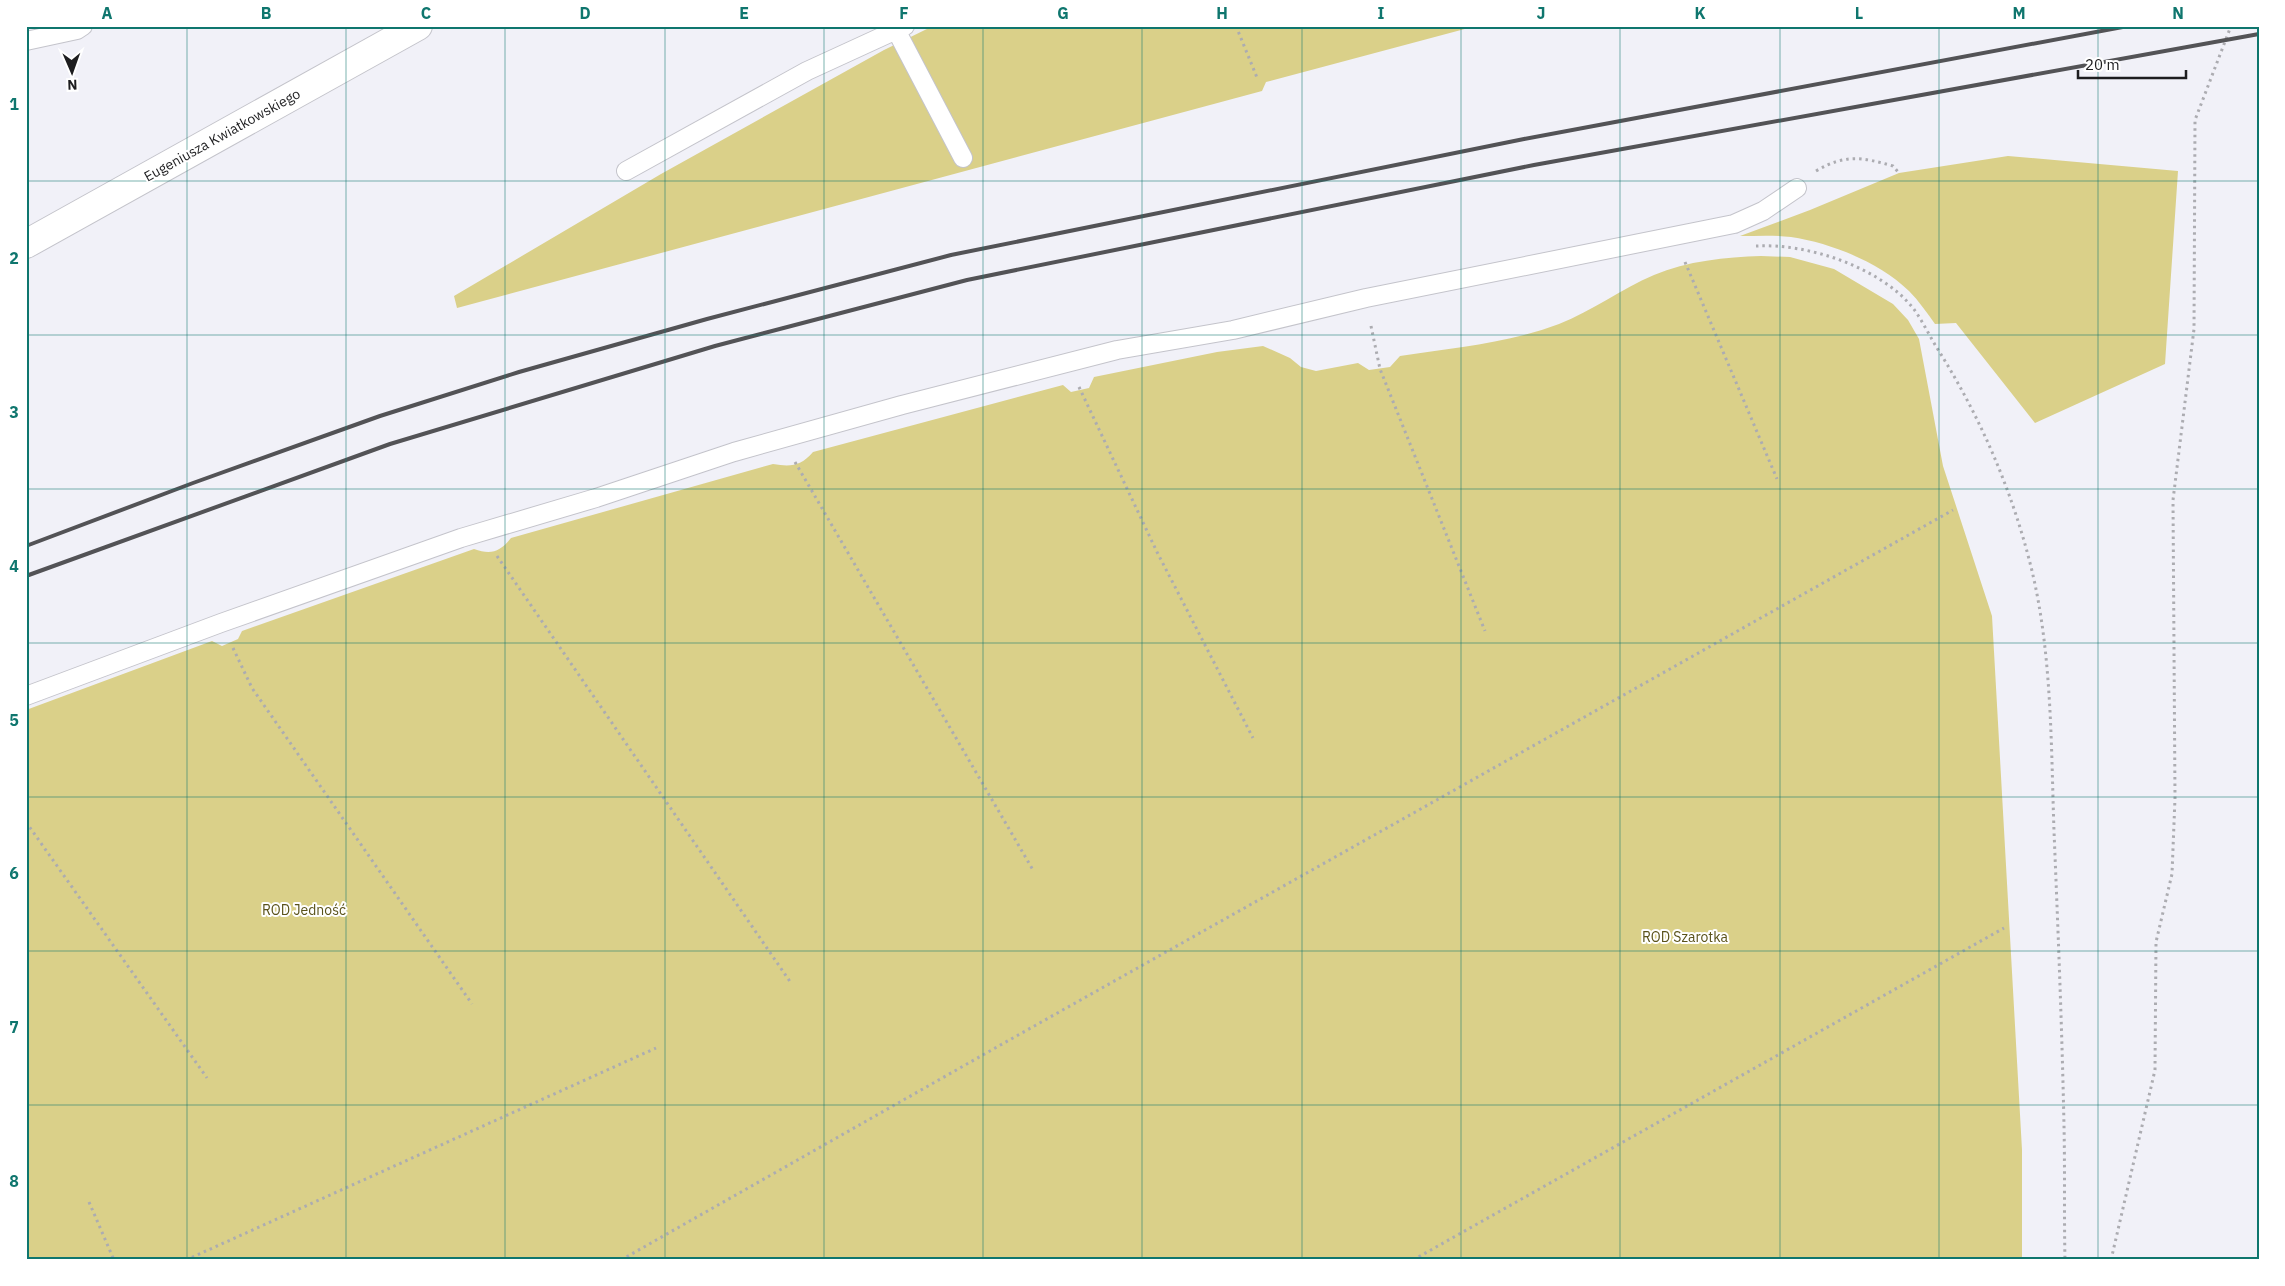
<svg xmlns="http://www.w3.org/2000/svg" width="2285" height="1286" viewBox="0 0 2285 1286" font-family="'IBM Plex Sans',sans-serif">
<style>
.green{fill:#dad089}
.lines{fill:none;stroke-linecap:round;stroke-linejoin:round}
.lane-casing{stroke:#c4c4cb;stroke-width:20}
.secondary-casing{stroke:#c4c4cb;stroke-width:30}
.path{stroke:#acacb1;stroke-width:3;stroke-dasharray:2.5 4;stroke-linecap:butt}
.lane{stroke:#fff;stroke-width:18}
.secondary{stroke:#fff;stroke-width:28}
.rail{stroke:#535356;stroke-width:4}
.grid{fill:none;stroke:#0f766e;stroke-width:1;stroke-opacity:0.55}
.labels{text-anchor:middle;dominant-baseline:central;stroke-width:4;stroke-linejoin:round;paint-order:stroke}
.street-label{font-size:14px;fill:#1d1d1f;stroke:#fff}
.park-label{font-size:14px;fill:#5a521a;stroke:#fff}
.neatline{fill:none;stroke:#0f766e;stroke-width:2}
.grid-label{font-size:16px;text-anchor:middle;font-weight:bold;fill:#0f766e}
</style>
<rect width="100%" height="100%" fill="#f1f1f8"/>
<path class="green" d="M933 26H1476L1266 82 1262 91 457 308 454 296 661 174 884 50Z
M2008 156 2178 171 2165 364 2035 423 1956 323 1935 324C1927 313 1919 301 1909 291 1879 262 1831 243 1791 237 1774 235 1757 236 1740 236L1810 210 1899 173Z
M1761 256 1790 257 1834 269 1893 304 1908 320 1919 339 1943 466 1992 616 2022 1150V1260H26V710L212 641 222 646 238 639 242 631 474 549C491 555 500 552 511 538L773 464C791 467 801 466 813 452L1063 385 1071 392 1089 388 1094 377 1217 352 1263 346 1290 358 1301 367 1316 371 1358 363 1369 370 1390 367 1400 356C1452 348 1509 343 1559 324 1592 311 1621 289 1654 275 1687 261 1726 257 1761 256Z"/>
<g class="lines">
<g class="lane-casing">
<path id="lane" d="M896 30 963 158
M26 41 77 30 83 26
M626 171 807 71 905 26
M26 696 221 623 461 538 596 498 734 452 902 405 1117 350 1233 330 1366 298 1734 224 1763 211 1797 188"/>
</g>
<g class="secondary-casing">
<path id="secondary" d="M26 244 418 26"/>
</g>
<path class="path" d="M1236 26 1258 80
M1816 171C1845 154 1862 157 1893 166L1899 173
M1756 246C1807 243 1880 267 1913 308 1922 320 1929 335 1937 348 1980 416 2013 492 2032 571 2052 655 2051 745 2054 831 2058 929 2062 1028 2064 1126 2065 1171 2064 1215 2065 1260
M1685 262 1777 479
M1371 326 1380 369 1485 631
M1079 387 1157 552 1253 738
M795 462 1033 870
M497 556 791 983
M233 648 252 688 472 1004
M26 822 207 1078
M89 1202 114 1260
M186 1260 656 1048
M621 1260 1004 1043 1953 510
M1413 1260 2004 928
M2111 1260 2155 1070 2156 942 2172 874 2175 798 2173 500 2194 329 2195 120 2231 26"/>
<use href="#lane" class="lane"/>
<use href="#secondary" class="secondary"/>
<path class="rail" d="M26 546 193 483 380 416 519 372 707 319 951 255 1524 139 2128 26
M26 576 390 444 715 346 967 280 1534 165 2259 34"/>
</g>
<path class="grid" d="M187 26V1260M346 26V1260M505 26V1260M665 26V1260M824 26V1260M983 26V1260M1142 26V1260M1302 26V1260M1461 26V1260M1620 26V1260M1780 26V1260M1939 26V1260M2098 26V1260M26 181H2259M26 335H2259M26 489H2259M26 643H2259M26 797H2259M26 951H2259M26 1105H2259"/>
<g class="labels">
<g class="street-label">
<text transform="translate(222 135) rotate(-29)">Eugeniusza Kwiatkowskiego</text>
</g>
<g class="park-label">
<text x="304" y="910">ROD Jedność</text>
<text x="1685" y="937">ROD Szarotka</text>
</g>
</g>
<rect width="2285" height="1286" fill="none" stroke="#ffffff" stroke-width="55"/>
<g transform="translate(72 72) rotate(178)" stroke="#ffffff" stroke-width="4" paint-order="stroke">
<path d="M0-4L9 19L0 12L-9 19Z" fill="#1d1d1f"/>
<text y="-8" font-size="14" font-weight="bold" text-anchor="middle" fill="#1d1d1f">N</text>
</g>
<path d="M2078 70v8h108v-8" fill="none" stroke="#1d1d1f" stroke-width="2.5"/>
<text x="2085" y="70" font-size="15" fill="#1d1d1f" stroke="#ffffff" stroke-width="4" paint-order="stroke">20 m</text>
<rect x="28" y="28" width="2230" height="1230" class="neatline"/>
<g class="grid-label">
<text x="107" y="19">A</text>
<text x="266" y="19">B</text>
<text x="426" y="19">C</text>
<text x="585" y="19">D</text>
<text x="744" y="19">E</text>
<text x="904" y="19">F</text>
<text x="1063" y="19">G</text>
<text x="1222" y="19">H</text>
<text x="1381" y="19">I</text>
<text x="1541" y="19">J</text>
<text x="1700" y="19">K</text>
<text x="1859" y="19">L</text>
<text x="2019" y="19">M</text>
<text x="2178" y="19">N</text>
<text x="14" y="110">1</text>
<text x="14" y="264">2</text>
<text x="14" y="418">3</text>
<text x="14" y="572">4</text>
<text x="14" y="726">5</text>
<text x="14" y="879">6</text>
<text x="14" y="1033">7</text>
<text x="14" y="1187">8</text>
</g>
</svg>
